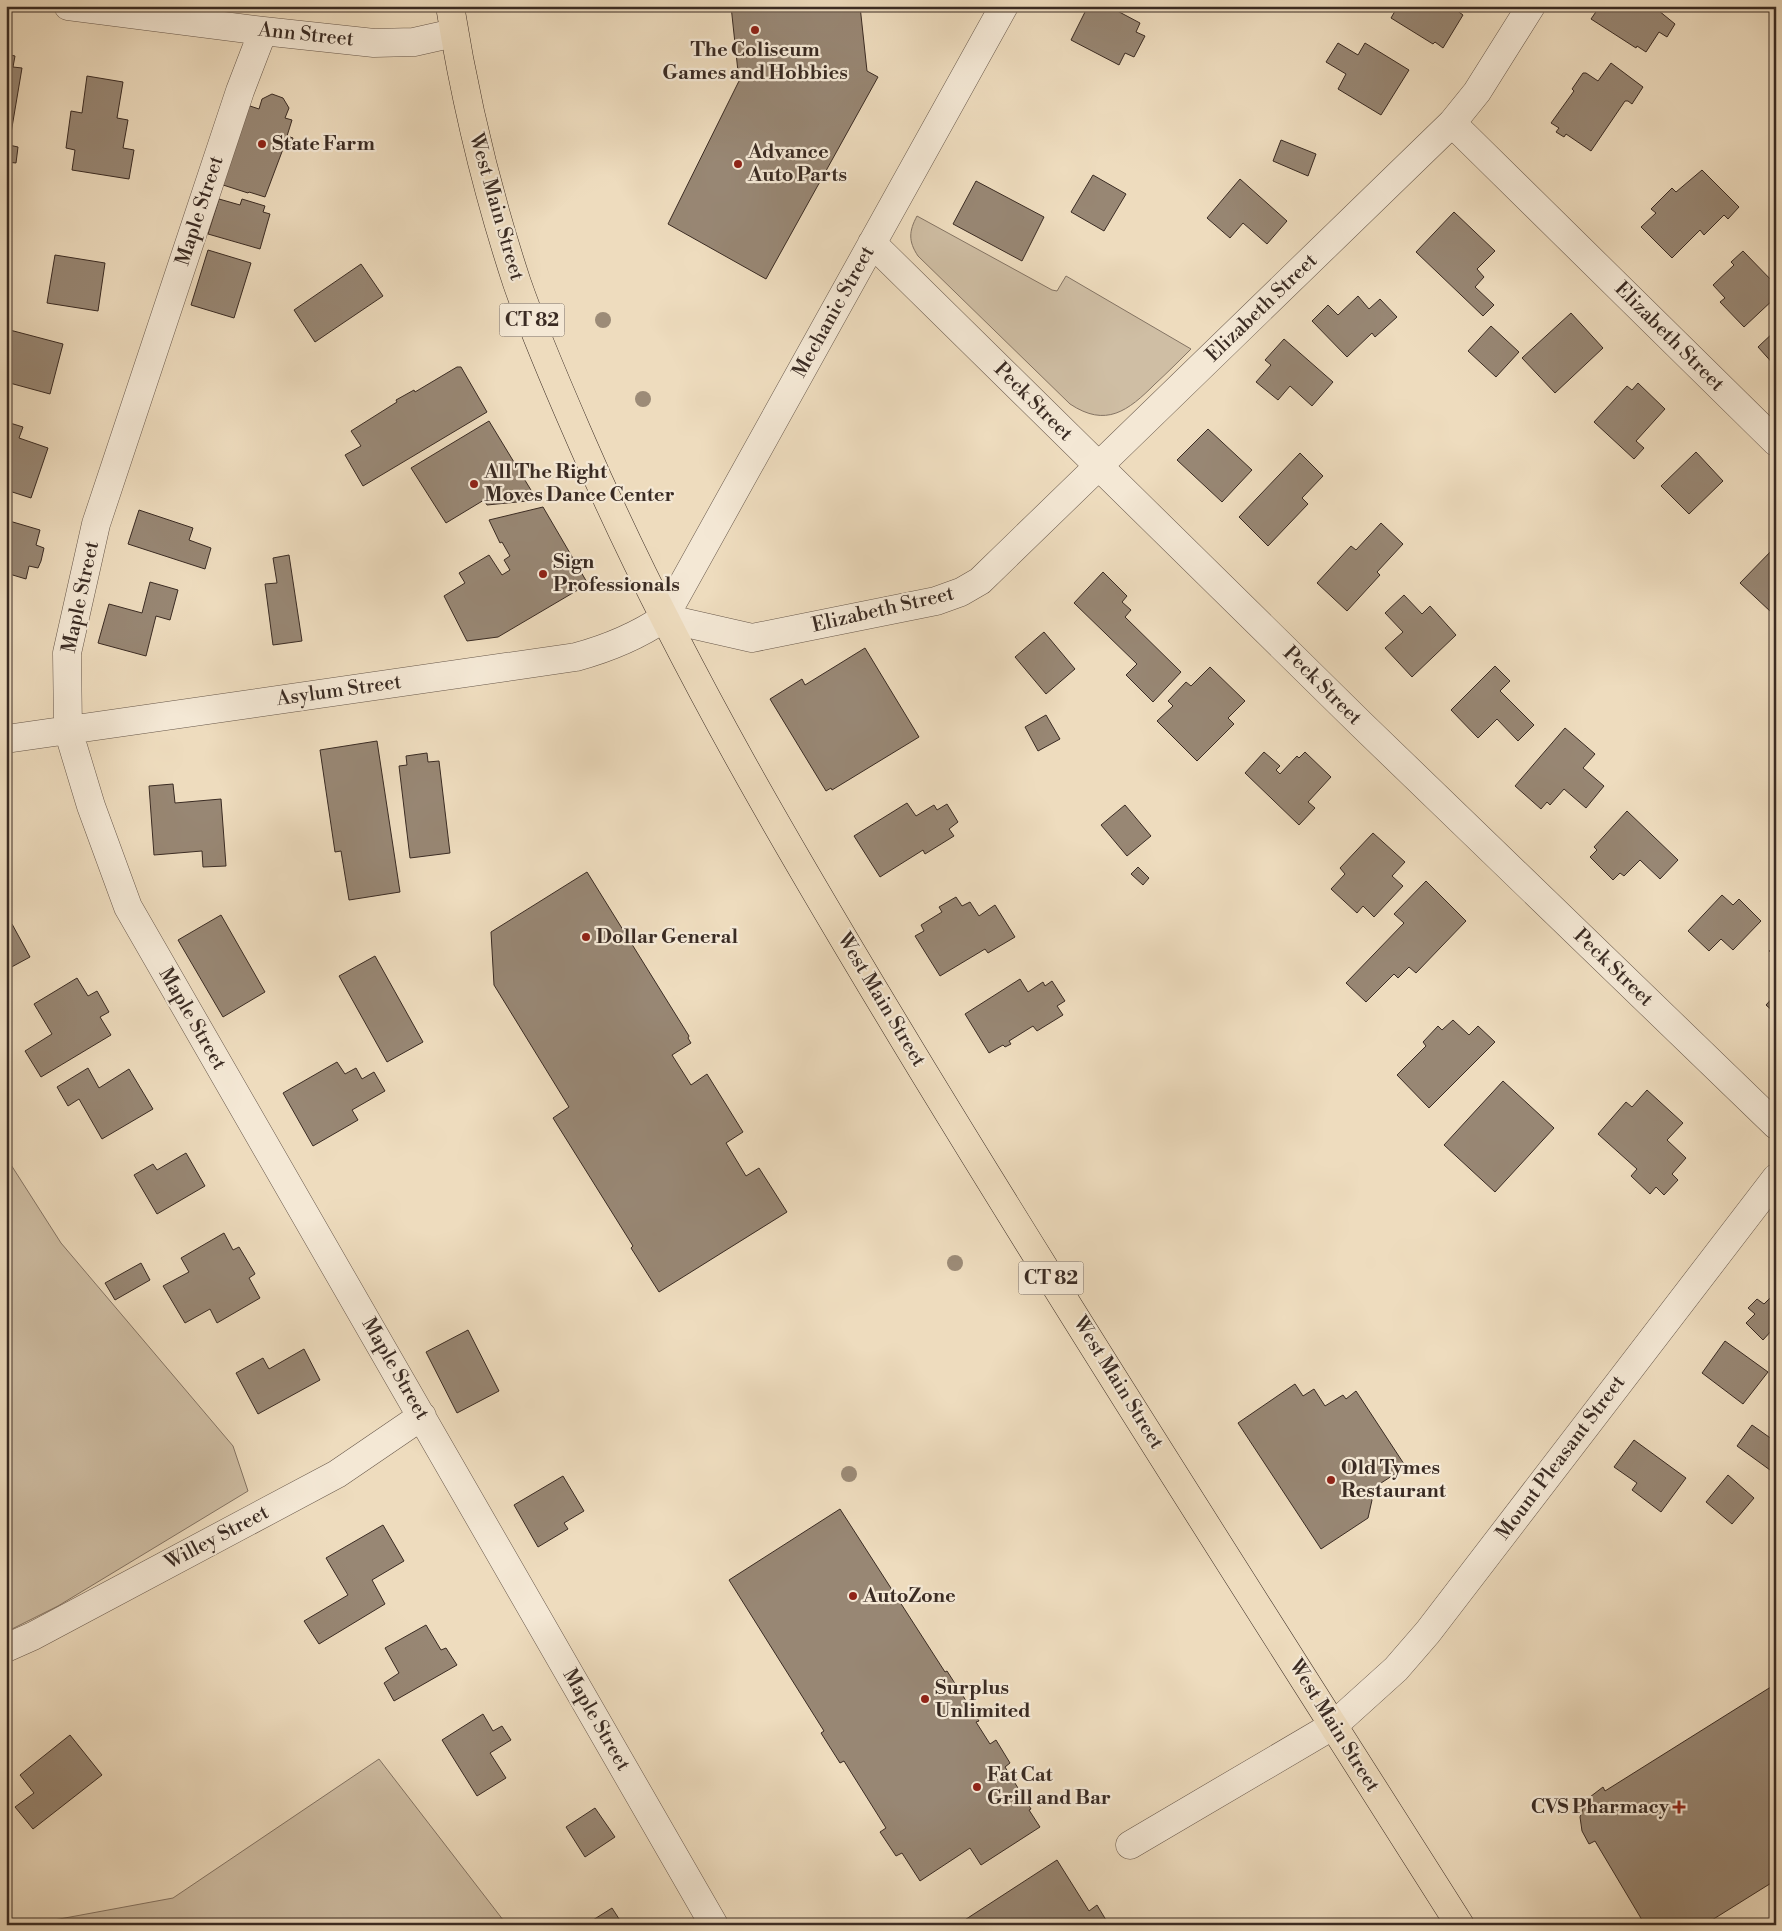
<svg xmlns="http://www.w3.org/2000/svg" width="1782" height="1931" viewBox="0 0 1782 1931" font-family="'Libre Bodoni',serif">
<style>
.green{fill:#cfbea4;stroke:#847464}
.building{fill:#988774;stroke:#3a2b23}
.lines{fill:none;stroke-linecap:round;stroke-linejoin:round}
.minor-casing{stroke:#67574a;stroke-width:29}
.major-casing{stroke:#3a2b23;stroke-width:29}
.minor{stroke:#f4e8d5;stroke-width:28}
.major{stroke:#eedcbe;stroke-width:28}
.tree{fill:#9c8b77}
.poi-dot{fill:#8f2418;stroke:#f4e8d5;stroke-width:2}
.labels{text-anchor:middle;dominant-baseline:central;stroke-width:4.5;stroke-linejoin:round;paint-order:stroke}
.shield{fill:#f4e8d5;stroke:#726458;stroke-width:1}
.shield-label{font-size:19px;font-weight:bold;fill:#3a2b23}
.street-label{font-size:20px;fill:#3a2b23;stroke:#f4e8d5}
.poi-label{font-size:20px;font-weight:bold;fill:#3a2b23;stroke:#f4e8d5;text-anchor:start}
</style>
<rect width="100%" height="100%" fill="#eedcbe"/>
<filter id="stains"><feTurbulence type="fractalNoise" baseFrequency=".004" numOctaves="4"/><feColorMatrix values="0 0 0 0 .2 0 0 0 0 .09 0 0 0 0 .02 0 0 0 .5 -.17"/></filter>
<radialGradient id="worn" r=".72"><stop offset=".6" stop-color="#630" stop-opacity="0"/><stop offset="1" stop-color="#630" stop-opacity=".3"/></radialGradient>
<path class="green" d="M917 216 1052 290 1057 291 1066 276 1191 349C1179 361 1167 373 1155 384 1128 411 1106 428 1070 404L918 256C908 241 909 231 917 216Z
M6 1157 61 1243 233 1446 248 1491 58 1606 6 1632Z
M379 1759 507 1925H27L173 1898Z"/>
<path class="building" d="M731 6H860L867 71 878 77 766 279 668 224 739 81Z
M1088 6H1108L1140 23 1136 32 1145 36 1134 57 1125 53 1119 65 1071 40Z
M1398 6H1453L1456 8 1455 9 1463 15 1443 48 1435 42 1433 44 1391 18Z
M1600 6H1653L1675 24 1667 37 1659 32 1646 52 1637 46 1636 48 1591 19Z
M1338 43 1358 55 1365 43 1409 70 1381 115 1338 89 1346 74 1326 62Z
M6 54 15 56 13 67 22 68 9 145 18 147 16 163 7 162 6 167Z
M1611 63 1643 87 1632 104 1628 101H1625L1591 151 1566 134 1564 137 1556 132 1559 128 1551 123 1574 91 1572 89 1583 73H1586L1598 81Z
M87 76 123 82 117 118 128 120 123 148 134 150 129 179 72 170 75 150 66 148 71 111 82 113Z
M272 94 283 98 289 108 285 118 292 120 287 136 293 138 289 151 283 149 265 197 249 192 248 193 220 184 247 105 259 109 262 99Z
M1281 140 1316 154 1308 176 1273 161Z
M1702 170 1739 207 1728 219 1724 215 1704 235 1700 230 1672 258 1641 227 1656 213 1651 209 1672 188 1676 192Z
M1093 175 1126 194 1104 231 1071 212Z
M1240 179 1287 221 1267 244 1243 223 1230 238 1207 218Z
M976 181 1044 217 1022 261 953 224Z
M219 199 240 205 242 199 265 206 263 212 270 214 260 249 208 234Z
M1454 212 1495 251 1477 269 1484 277 1475 287 1494 305 1483 316 1416 252Z
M208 250 251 263 234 318 191 305Z
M1743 251 1776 285V297L1744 327 1720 302 1725 298 1713 285 1734 265 1731 262Z
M55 255 105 263 98 311 47 303Z
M361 264 383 296 315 342 294 310Z
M1358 296 1369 309 1380 299 1397 317 1375 337 1372 333 1347 357 1312 321 1328 305 1338 315Z
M1571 313 1603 348 1555 393 1522 358Z
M1491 326 1519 352 1496 377 1468 351Z
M6 329 63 344 50 394 6 382Z
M1776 330V367L1758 347Z
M1284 339 1333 382 1312 406 1290 386 1278 400 1256 382 1271 365 1265 360Z
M457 367H461L487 412 363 486 345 455 361 446 351 431 397 402 396 400 414 390 415 392Z
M1638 383 1665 409 1636 441 1644 448 1634 459 1594 422 1627 386 1632 390Z
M489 421 537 500 487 505 484 500 446 523 411 468Z
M10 423 23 427 19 438 48 448 31 498 6 490V435Z
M1208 429 1252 470 1222 502 1177 460Z
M1696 452 1723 481 1689 514 1661 486Z
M1300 453 1323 476 1302 498 1308 504 1268 546 1239 517Z
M543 507 588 584 498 637 467 641 444 596 465 583 459 573 489 555 502 575 510 570 504 560 510 556 502 542 500 543 489 520Z
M139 510 193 528 189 540 211 548 205 569 128 544Z
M6 520 40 530 36 545 44 548 41 561 38 568 29 566 26 579 6 573Z
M1381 523 1403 544 1377 572 1380 575 1347 611 1317 583 1351 546 1356 550Z
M1776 546V607L1771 612 1740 583Z
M289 555 302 641 273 645 265 584 277 583 273 558Z
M1103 572 1127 596 1122 602 1131 610 1125 617 1181 672 1153 702 1126 675 1137 664 1074 603Z
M150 582 178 590 170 620 156 616 146 656 98 643 109 604 142 613Z
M1404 595 1422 614 1430 606 1456 635 1412 677 1385 648 1403 632 1385 613Z
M1044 632 1075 669 1046 694 1015 657Z
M865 648 919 737 832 790 831 788 826 791 770 699 802 679 805 685Z
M1495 666 1510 681 1500 691 1534 725 1518 741 1497 719 1478 738 1451 710Z
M1210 667 1245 701 1228 718 1234 724 1197 761 1157 721 1173 706 1168 701 1186 682 1191 686Z
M1046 715 1060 739 1038 751 1025 727Z
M1565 728 1595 754 1583 768 1604 786 1586 808 1564 789 1550 805 1547 802 1541 809 1515 786Z
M377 741 400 892 349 900 341 851 335 852 320 750Z
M1264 752 1280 766 1276 770 1280 774 1297 756 1299 758 1305 752 1331 777 1308 802 1315 808 1299 825 1245 773Z
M427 753 428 762 439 761 450 853 410 858 399 766 407 765 406 756Z
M173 784 175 803 221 799 226 866 203 867 202 851 154 855 149 786Z
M907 803 916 816 934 805 937 810 947 804 958 822 949 829 954 836 925 854 923 850 880 877 854 836Z
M1125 805 1151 836 1127 856 1101 825Z
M1627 811 1678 860 1660 879 1640 860 1624 876 1620 873 1613 880 1590 857 1597 850 1594 847Z
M1373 833 1405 862 1392 876 1403 886 1374 917 1363 906 1357 913 1331 889 1345 874 1340 868Z
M1138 867 1149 878 1143 885 1131 874Z
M587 872 689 1036 688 1038 691 1043 672 1055 691 1085 707 1074 743 1132 726 1143 746 1176 759 1168 787 1212 659 1292 631 1248 633 1246 553 1118 569 1107 494 985 491 932Z
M1426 881 1466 921 1416 973 1409 967 1398 978 1394 974 1366 1002 1346 983 1404 923 1394 914Z
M1722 895 1733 905 1739 899 1761 921 1733 950 1721 939 1709 951 1688 931Z
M956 897 962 906 970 902 979 916 995 905 1015 937 988 953 985 949 940 976 915 936 924 931 921 925 942 912 939 907Z
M221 915 265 992 223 1017 178 940Z
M12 924 30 957 6 970V928Z
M1776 944V957L1769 951Z
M375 956 423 1042 387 1062 339 976Z
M77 978 88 996 97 991 109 1012 100 1017 111 1035 41 1077 25 1051 52 1034 34 1004Z
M1020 979 1028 992 1043 982 1045 986 1052 981 1065 1001 1057 1006 1063 1015 1037 1031 1033 1026 1009 1041 1011 1044 1005 1047 1003 1045 989 1053 965 1014Z
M1776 994V1014L1766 1005Z
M1453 1020 1469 1035 1478 1026 1495 1042 1429 1108 1397 1075 1426 1046 1423 1042 1438 1026 1442 1030Z
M337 1062 345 1074 356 1068 362 1079 374 1072 385 1091 352 1110 358 1120 313 1146 283 1093Z
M88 1068 99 1088 129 1069 153 1109 102 1139 79 1099 68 1106 57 1087Z
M1503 1081 1554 1128 1495 1192 1444 1145Z
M1647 1090 1683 1123 1667 1140 1686 1158 1672 1174 1678 1180 1664 1195 1656 1187 1650 1194 1631 1176 1637 1169 1598 1134 1626 1102 1632 1107Z
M186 1153 205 1186 157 1214 134 1175 153 1164 157 1170Z
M224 1233 233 1250 239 1247 254 1272 255 1274 249 1278 260 1298 217 1323 210 1309 185 1323 163 1286 189 1272 181 1258Z
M141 1263 150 1280 115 1300 105 1283Z
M1776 1292V1334L1772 1330 1763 1340 1746 1323 1755 1314 1748 1308 1757 1299 1764 1304Z
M468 1330 499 1391 457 1413 426 1352Z
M1725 1341 1768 1372 1743 1404 1702 1373Z
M304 1349 320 1380 258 1414 236 1373 263 1358 269 1369Z
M1295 1384 1303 1396 1314 1389 1325 1406 1343 1395 1346 1399 1356 1391 1406 1467 1367 1492 1372 1500 1368 1518 1321 1549 1238 1423Z
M1752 1425 1776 1442V1461L1770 1470 1737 1446Z
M1634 1440 1686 1478 1661 1512 1632 1490 1637 1483 1614 1467Z
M1728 1475 1754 1498 1732 1524 1706 1502Z
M563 1476 584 1511 564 1523 568 1529 538 1547 514 1505Z
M840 1509 945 1672 947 1671 979 1721 976 1722 990 1744 996 1740 1010 1763 1005 1767 1031 1809 1029 1810 1040 1827 981 1865 970 1848 920 1881 902 1853 896 1856 880 1832 886 1828 844 1761 840 1763 821 1733 824 1731 729 1580Z
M383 1525 404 1561 372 1580 385 1604 319 1644 304 1621 348 1595 326 1558Z
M426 1625 441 1650 446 1648 457 1665 394 1701 384 1683 399 1673 385 1648Z
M1774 1685 1776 1880 1704 1925H1645L1595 1841 1589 1844 1582 1831 1580 1817 1586 1800 1603 1787 1605 1791Z
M483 1714 493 1731 502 1726 511 1740 490 1753 506 1778 477 1796 442 1740Z
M70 1735 102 1775 33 1829 15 1807 34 1793 20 1775Z
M595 1808 615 1837 585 1857 566 1827Z
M1057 1860 1089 1911 1097 1905 1109 1925H957Z
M612 1908 623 1925H585Z"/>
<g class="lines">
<g class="minor-casing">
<path id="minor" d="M68 6 263 31 374 43 414 42 454 33
M263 31 240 91 96 524 67 653 68 730 91 806 128 907 714 1925
M1452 123 1776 442
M872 243 1361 724 1776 1125
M664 618 752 638 936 601 961 592 980 581 1452 123 1477 92 1531 6
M6 739 576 657C609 648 636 637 664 618L1004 6
M6 1648 33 1636 337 1474 422 1416
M1130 1845 1334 1725 1396 1669 1428 1632 1776 1178"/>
</g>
<g class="major-casing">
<path id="major" d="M450 6C465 100 487 192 517 283 536 338 560 392 583 445 678 664 800 868 923 1071 1098 1358 1280 1641 1460 1925"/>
</g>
<use href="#minor" class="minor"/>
<use href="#major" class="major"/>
</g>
<g class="tree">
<circle cx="603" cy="320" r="8"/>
<circle cx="643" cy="399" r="8"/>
<circle cx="955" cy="1263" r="8"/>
<circle cx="849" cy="1474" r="8"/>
</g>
<g class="poi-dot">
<circle cx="755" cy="30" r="5"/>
<circle cx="262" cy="144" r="5"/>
<circle cx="738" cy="164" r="5"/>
<circle cx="474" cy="484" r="5"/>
<circle cx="543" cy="574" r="5"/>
<circle cx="586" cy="937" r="5"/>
<circle cx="1331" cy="1480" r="5"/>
<circle cx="853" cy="1596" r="5"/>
<circle cx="925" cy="1699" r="5"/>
<circle cx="977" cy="1787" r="5"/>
<path d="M1676.5 1799.5h5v5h5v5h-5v5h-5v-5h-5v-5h5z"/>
</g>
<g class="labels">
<g class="shield">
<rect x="499.5" y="303.5" width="65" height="33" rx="4"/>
<rect x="1018.5" y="1261.5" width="65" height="33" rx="4"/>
</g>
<g class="shield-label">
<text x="532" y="320">CT 82</text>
<text x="1051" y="1278">CT 82</text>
</g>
<g class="street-label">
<text transform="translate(306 35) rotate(6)">Ann Street</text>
<text transform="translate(496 207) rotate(74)">West Main Street</text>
<text transform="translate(200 211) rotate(-72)">Maple Street</text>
<text transform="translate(1262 308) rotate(-44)">Elizabeth Street</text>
<text transform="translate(834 312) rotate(-61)">Mechanic Street</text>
<text transform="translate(1669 337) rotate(45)">Elizabeth Street</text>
<text transform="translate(1033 402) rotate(45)">Peck Street</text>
<text transform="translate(81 597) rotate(-78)">Maple Street</text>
<text transform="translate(883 610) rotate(-13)">Elizabeth Street</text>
<text transform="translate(1322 686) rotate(45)">Peck Street</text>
<text transform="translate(339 691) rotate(-8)">Asylum Street</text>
<text transform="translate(1613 968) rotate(44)">Peck Street</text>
<text transform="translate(881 1000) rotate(59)">West Main Street</text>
<text transform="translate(192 1019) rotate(60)">Maple Street</text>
<text transform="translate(395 1369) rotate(60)">Maple Street</text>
<text transform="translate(1118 1383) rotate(58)">West Main Street</text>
<text transform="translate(1561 1458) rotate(-53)">Mount Pleasant Street</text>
<text transform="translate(217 1538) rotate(-28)">Willey Street</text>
<text transform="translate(596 1720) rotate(60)">Maple Street</text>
<text transform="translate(1334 1726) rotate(58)">West Main Street</text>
</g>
<g class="poi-label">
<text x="755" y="50" text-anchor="middle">The Coliseum<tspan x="755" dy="23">Games and Hobbies</tspan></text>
<text x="272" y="144">State Farm</text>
<text x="748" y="152">Advance<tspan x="748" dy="23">Auto Parts</tspan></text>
<text x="484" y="472">All The Right<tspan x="484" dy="23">Moves Dance Center</tspan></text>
<text x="553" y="562">Sign<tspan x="553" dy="23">Professionals</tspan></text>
<text x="596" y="937">Dollar General</text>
<text x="1341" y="1468">Old Tymes<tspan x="1341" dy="23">Restaurant</tspan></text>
<text x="863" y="1596">AutoZone</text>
<text x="935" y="1688">Surplus<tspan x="935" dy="23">Unlimited</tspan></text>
<text x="987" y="1775">Fat Cat<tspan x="987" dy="23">Grill and Bar</tspan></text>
<text x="1669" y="1807" text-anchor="end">CVS Pharmacy</text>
</g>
</g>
<rect width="1782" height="1931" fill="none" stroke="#eedcbe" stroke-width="25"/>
<rect x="8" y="8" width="1767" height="1916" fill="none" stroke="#3a2b23" stroke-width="2.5"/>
<rect x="12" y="12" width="1757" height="1906" fill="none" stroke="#3a2b23"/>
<rect width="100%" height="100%" filter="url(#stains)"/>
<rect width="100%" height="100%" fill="url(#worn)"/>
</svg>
